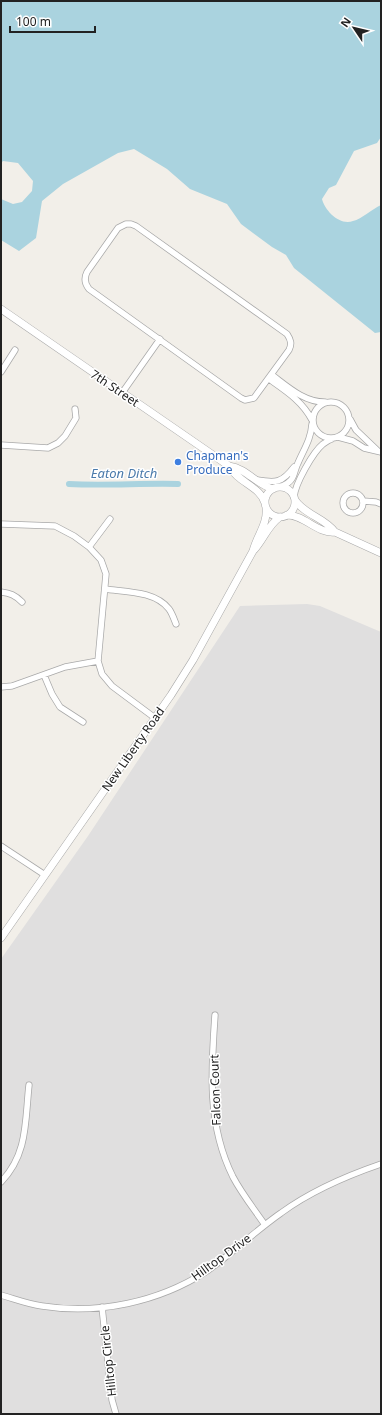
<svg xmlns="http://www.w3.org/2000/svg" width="382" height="1415" viewBox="0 0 382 1415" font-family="'Noto Sans',sans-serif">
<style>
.residential{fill:#e0dfdf}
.water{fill:#aad3df}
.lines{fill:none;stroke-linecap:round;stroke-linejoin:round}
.canal{stroke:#aad3df;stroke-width:6}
.minor-casing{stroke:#a9a9a9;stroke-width:7}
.tertiary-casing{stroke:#a9a9a9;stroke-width:8}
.minor{stroke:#fff;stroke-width:5.5}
.tertiary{stroke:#fff;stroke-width:7}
.shop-dot{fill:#3f7fe0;stroke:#fff;stroke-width:1.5}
.labels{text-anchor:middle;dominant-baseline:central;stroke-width:3;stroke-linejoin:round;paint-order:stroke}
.street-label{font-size:12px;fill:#222;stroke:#fff}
.shop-label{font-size:12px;fill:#366cbe;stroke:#fff;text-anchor:start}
.water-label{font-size:13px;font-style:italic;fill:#4a7aab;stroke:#fff}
</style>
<rect width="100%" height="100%" fill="#f2efe9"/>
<path class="residential" d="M307 604 320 606 381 632V1414H1V959L88 836 240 606Z"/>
<path class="water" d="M1 1H381V137L377 143 354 151 336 185 329 188 322 199C325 211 340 226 353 221 362 219 372 209 381 205V332L375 333 294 268 286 255 272 247 241 224 227 204 190 189 167 169 134 149 118 153 63 184 42 201 36 238 19 251 1 240V199L13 204 22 202 32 191 33 181 18 163 3 161 1 163Z"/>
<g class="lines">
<path class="canal" d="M69 484C105 486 142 483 178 484"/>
<g class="minor-casing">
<path id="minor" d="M126 224H131L136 226 287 334C291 340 292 344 289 350L254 398 245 400 241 398 89 289C84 283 84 278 87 272L118 228Z
M1 372 15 350
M272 375C288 387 304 402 325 402
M269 379C286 391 302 401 312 420
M122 393 160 339
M313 420a18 18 0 1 1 36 0a18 18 0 1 1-36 0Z
M350 419 356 430 378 451
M338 437 353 441 364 448 381 452
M1 445 48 448 58 443 65 436 76 418 75 409
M257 480C276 483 282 483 294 467
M280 487C284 485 288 484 291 480 295 475 295 468 298 463 304 449 311 439 312 424
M343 503a10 10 0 1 1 20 0a10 10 0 1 1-20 0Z
M294 497C295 484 313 452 323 444 326 442 329 440 332 439
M363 501 376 502 381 504
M1 524 55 526 74 536 89 547 101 560 106 574 98 661 102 674 112 686 155 718
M89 547 110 519
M105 589C126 592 155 591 169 609 172 613 174 619 176 624
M1 592C10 593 15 595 22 602
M44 675 52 694 60 707 83 722
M1 687 12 686 65 667 98 661
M1 846 45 875
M215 1015C211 1071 207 1125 233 1177 242 1194 254 1209 265 1225
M1 1182C28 1154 25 1121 29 1085
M1 1295C15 1299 28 1304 42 1306 98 1315 159 1302 207 1271 233 1253 255 1231 281 1213 311 1191 346 1176 381 1164
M102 1307 112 1400 116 1414"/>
</g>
<g class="tertiary-casing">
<path id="tertiary" d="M1 309 229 466C238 483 260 486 265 503
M229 466C248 469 255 484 273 489
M265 502a15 15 0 1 1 30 0a15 15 0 1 1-30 0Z
M295 500C305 515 325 518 335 532L381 553
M287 515C305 515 317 534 335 532
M254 550C264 539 268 525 280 517
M1 938 171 695 193 660 253 551C257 535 268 524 266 507"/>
</g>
<use href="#minor" class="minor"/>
<use href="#tertiary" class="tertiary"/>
</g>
<circle class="shop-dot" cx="178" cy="462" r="4"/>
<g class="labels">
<g class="street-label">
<text transform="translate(115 388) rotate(34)">7th Street</text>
<text transform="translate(133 749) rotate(-55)">New Liberty Road</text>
<text transform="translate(215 1090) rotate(-92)">Falcon Court</text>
<text transform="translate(221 1257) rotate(-36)">Hilltop Drive</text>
<text transform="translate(108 1361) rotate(-96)">Hilltop Circle</text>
</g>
<g class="shop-label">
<text x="186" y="455">Chapman's<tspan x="186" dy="14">Produce</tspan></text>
</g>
<g class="water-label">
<text x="124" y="473">Eaton Ditch</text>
</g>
</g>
<rect width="382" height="1415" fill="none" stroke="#222222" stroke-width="4"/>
<g transform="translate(354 28) rotate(305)" stroke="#ffffff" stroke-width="3" paint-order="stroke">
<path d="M0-3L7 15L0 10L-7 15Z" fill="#222222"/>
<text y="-6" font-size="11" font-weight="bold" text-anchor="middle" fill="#222222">N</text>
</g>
<path d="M10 26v6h85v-6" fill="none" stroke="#222222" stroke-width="2"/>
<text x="16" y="26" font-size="12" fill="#222222" stroke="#ffffff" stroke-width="3" paint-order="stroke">100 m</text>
</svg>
